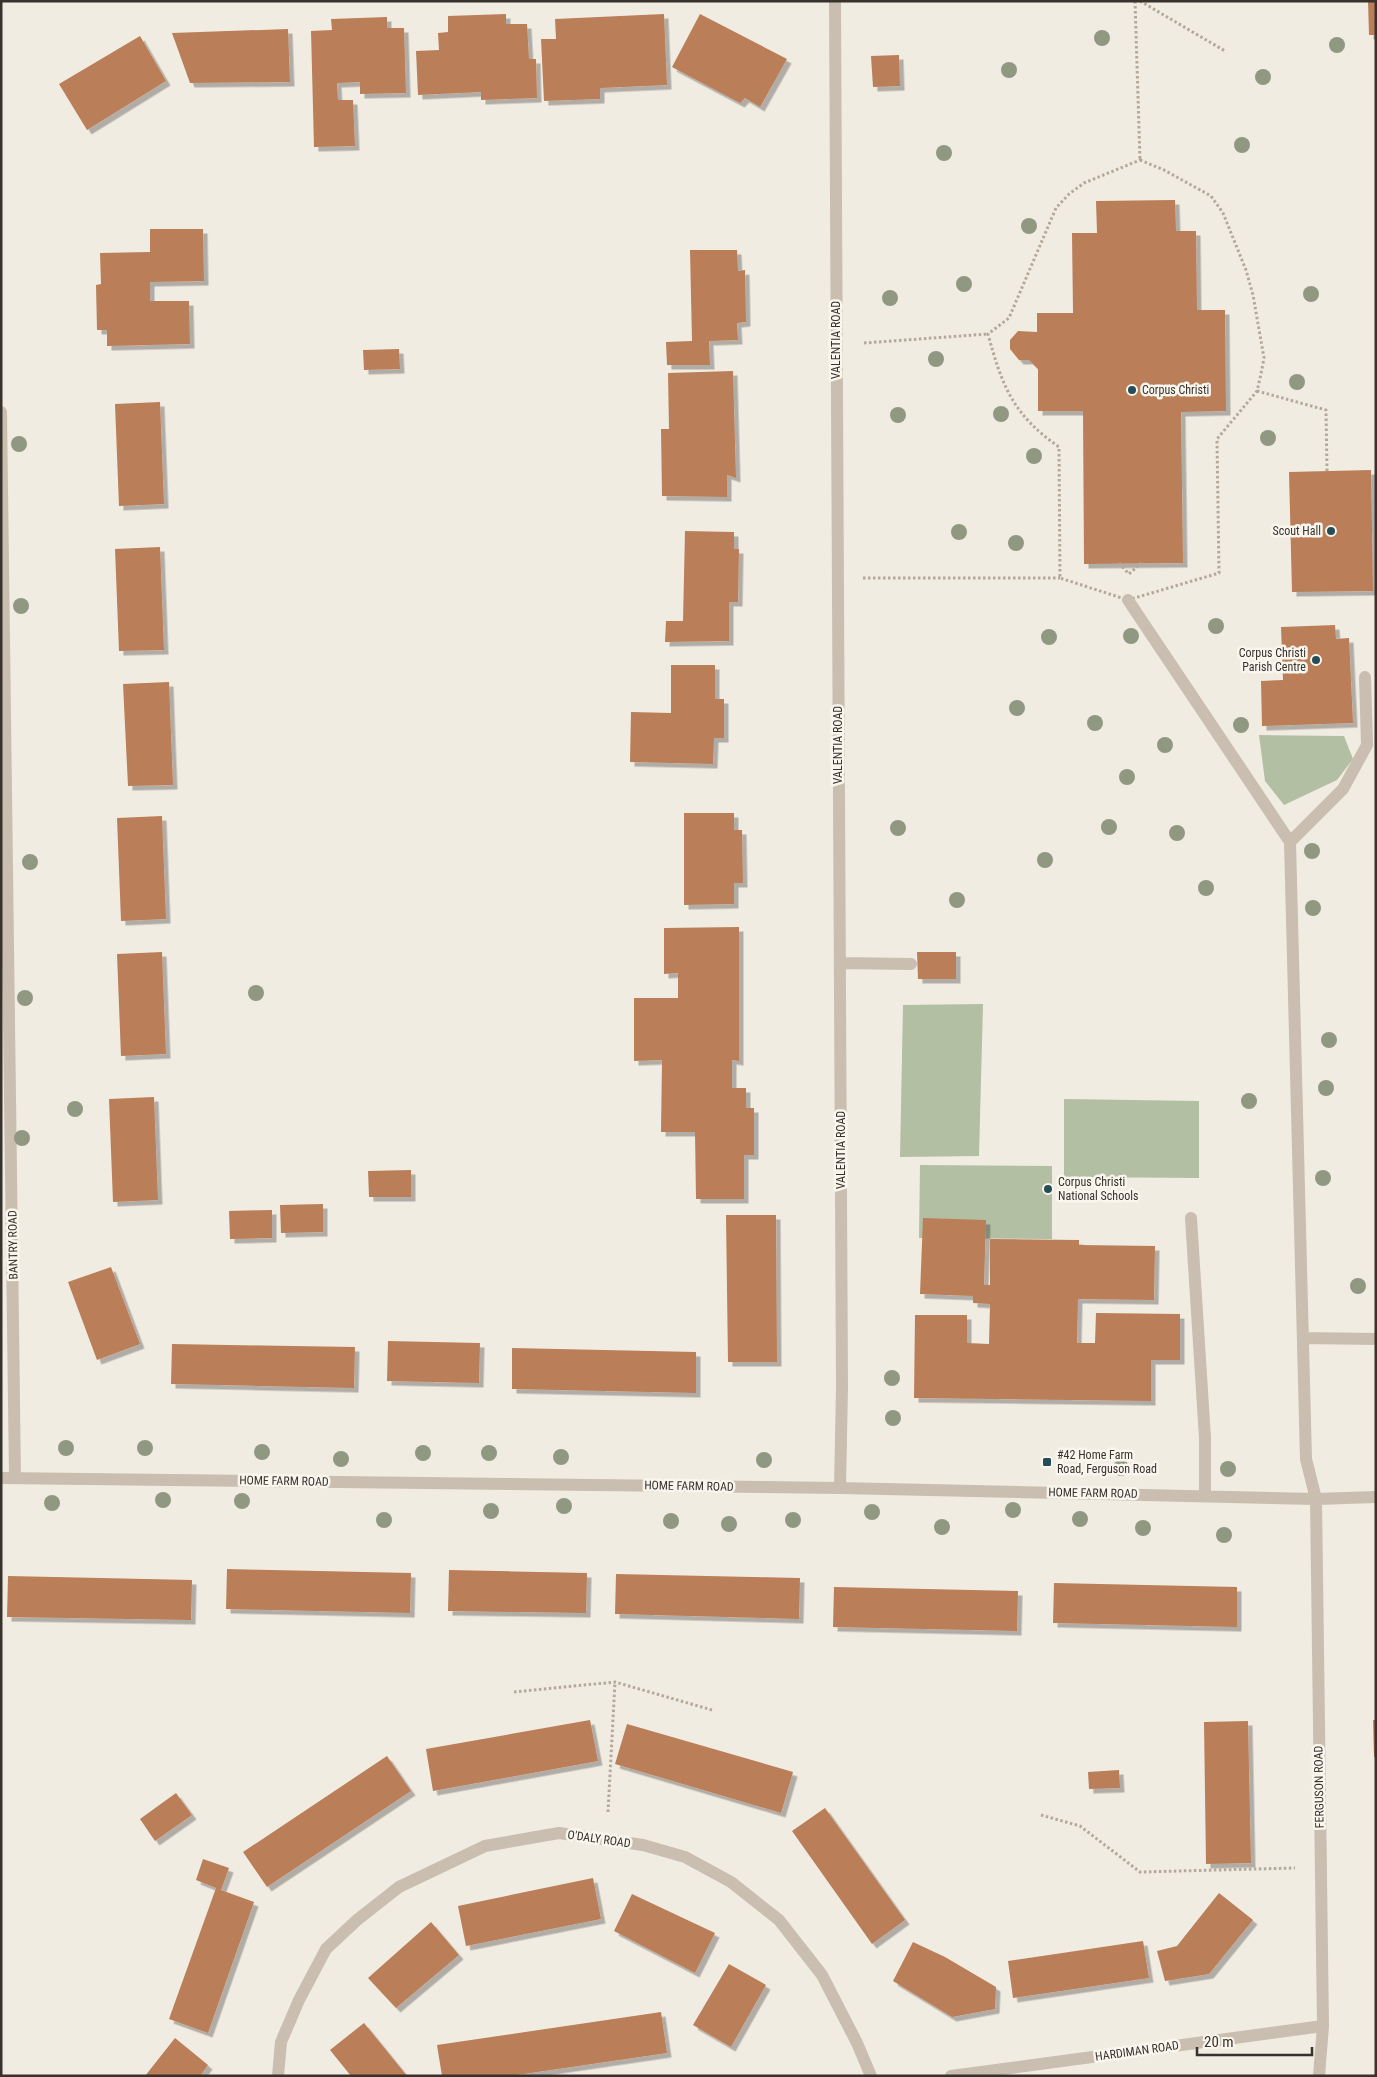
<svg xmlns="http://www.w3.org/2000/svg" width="1377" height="2077" viewBox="0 0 1377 2077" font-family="'Roboto Condensed',sans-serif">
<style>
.green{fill:#b2bfa3}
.building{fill:#ba7e58;filter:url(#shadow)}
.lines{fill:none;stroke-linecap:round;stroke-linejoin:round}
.path{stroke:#b4a999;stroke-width:3;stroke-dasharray:2.5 2.5;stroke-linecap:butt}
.minor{stroke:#c9beaf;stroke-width:12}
.tree{fill:#919881}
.poi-dot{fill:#264c56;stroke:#f9f6ee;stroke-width:2}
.labels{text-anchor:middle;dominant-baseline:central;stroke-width:5;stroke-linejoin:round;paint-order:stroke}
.street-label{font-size:12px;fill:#38322c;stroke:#f9f6ee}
.poi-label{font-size:12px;fill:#38322c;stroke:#f9f6ee;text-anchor:start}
</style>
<defs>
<filter id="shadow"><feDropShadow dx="4.5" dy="4.5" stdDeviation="0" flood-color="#0004"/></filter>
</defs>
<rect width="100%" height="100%" fill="#f1ece2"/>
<path class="green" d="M1259 735 1344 736 1353 759 1337 780 1284 805 1265 781Z
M983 1004 979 1156 900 1157 903 1005Z
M1064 1099 1199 1101V1178L1064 1177Z
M920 1165 1052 1166V1239L919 1238Z"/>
<path class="building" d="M1368 1H1376V35H1369Z
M506 14V24H527L529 59H536L537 98 481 100V92L418 95 416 51 439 50 438 33 448 32V16Z
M664 14 667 85 600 88V99L544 101 541 39H556L555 19Z
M700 14 787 59 760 107 745 98 740 103 672 67Z
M387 17V28H404L406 93 360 94V82L337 83 338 100H353L355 146 314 147 311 31 332 30 331 19Z
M288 29 290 82 190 83 172 33Z
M140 36 166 81 87 130 59 84Z
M899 55 900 86 873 87 871 56Z
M1175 200 1176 231H1196L1197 310H1225L1226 411 1181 412 1183 563 1084 564 1083 411H1038V369L1029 360H1019L1010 349V340L1018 331 1037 332V313H1073L1072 233H1097L1096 201Z
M150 229H203L204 281 150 282V301H189L190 344 107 346V330H97L96 285 101 284 100 253 150 252Z
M690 250H737L738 271 745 270 746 322 737 323 738 340 709 341 710 365H667L666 342 692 341Z
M399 349 400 369 364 370 363 350Z
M733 371 736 478 727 475V497L662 496 661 429H669L668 373Z
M160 402 164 504 119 506 115 404Z
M1371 470 1373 591 1292 592 1289 472Z
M685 531 734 532V549H739L738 602H729V641L665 642 666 621H683Z
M160 547 164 650 119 651 115 549Z
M1335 625 1336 639 1349 638 1353 723 1262 726 1261 681 1283 680 1281 627Z
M671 665H715V699H724V738H714L713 764 630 762 631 712 671 713Z
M169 682 173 785 128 786 123 684Z
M684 813H734V830H742L743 883H734V904L684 905Z
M162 816 166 919 121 921 117 818Z
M739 927V1061L732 1060V1088H746V1108H754V1155H744V1199H696L695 1132H661L662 1060 634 1061V998H678V973L664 974V928Z
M162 952 166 1054 121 1056 117 954Z
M917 952H956V979H918Z
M154 1097 158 1200 113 1202 109 1099Z
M411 1170V1197H369L368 1171Z
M323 1204V1232L281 1233 280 1205Z
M272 1210V1238L230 1239 229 1211Z
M726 1215H776L777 1362H728Z
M923 1218 986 1220 984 1285H990V1239L1079 1240V1245L1155 1246 1154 1300 1078 1299 1077 1343H1095L1096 1313 1180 1314V1360H1151V1401L914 1398 915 1315H967V1343L989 1344 990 1304 973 1303V1296L920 1294Z
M111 1267 140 1344 97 1360 68 1282Z
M388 1341 480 1343 479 1383 387 1381Z
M172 1344 355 1347 354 1388 171 1384Z
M512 1348 696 1352V1393L512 1389Z
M227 1569 411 1573 410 1613 226 1609Z
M449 1570 587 1573 586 1613 448 1611Z
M616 1574 800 1578 799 1619 615 1614Z
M8 1576 192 1580 191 1620 7 1617Z
M1054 1583 1237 1587V1627L1053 1623Z
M834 1587 1018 1591 1017 1631 833 1627Z
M590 1720 598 1761 433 1791 426 1749Z
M1373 1720H1376V1757H1374Z
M1248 1721 1251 1863 1206 1864 1204 1722Z
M627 1724 793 1772 781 1813 615 1764Z
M387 1756 411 1791 267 1887 243 1852Z
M1119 1770 1120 1788 1089 1789 1088 1772Z
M176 1793 192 1815 155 1841 140 1819Z
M825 1808 905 1920 872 1944 792 1831Z
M203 1859 229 1868 221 1890 254 1902 208 2033 169 2019 216 1888 196 1880Z
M593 1878 601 1919 466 1946 458 1906Z
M1219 1893 1253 1920 1209 1974 1165 1981 1157 1951 1177 1946Z
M632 1894 715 1933 695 1973 614 1931Z
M431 1922 459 1955 396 2008 368 1978Z
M1143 1941 1149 1978 1013 1998 1008 1961Z
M913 1942 945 1957 996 1987 995 2009 952 2017 893 1981Z
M729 1964 766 1985 731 2047 693 2025Z
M661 2012 667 2053 510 2076H442L437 2045Z
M364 2023 386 2050 407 2076H351L330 2050Z
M175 2038 208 2065 200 2076H145Z"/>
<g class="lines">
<path class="path" d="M1135 1 1140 160
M1140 1 1225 51
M1140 160 1164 170 1211 196 1223 213 1246 270 1253 295 1264 358 1261 374 1257 391 1217 439 1219 573 1128 600 1060 578 1059 447C1013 415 1002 386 988 334L1009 318 1056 208 1069 194 1084 183Z
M864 343 988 334
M1257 391 1326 410 1327 471
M1119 563 1129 574 1141 563
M863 578H1060
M514 1692 615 1682 712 1710
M608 1812 615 1682
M1041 1815 1080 1826 1140 1872 1295 1868"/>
<path class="minor" d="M835 1 842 1387 840 1488
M1 412 15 1478
M1128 600 1290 842 1306 1459 1316 1499 1323 2026 1319 2076
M1290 842 1343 789 1367 745 1365 677
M840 963 911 964
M1191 1218 1205 1438V1496
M1303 1338 1376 1339
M1 1478 840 1488 1316 1499 1376 1497
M278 2076 281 2042 299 2000 326 1949 357 1920 399 1887 485 1846 559 1833 643 1845 685 1857 731 1882 779 1920 822 1975 857 2043 871 2076
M951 2076 1323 2026"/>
</g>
<g class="tree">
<circle cx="1102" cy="38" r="8"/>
<circle cx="1337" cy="45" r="8"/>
<circle cx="1009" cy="70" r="8"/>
<circle cx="1263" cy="77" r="8"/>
<circle cx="1242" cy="145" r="8"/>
<circle cx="944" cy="153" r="8"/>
<circle cx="1029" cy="226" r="8"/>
<circle cx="964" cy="284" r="8"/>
<circle cx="1311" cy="294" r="8"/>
<circle cx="890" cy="298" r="8"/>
<circle cx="936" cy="359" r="8"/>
<circle cx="1297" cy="382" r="8"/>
<circle cx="1001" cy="414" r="8"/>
<circle cx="898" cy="415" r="8"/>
<circle cx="1268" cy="438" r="8"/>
<circle cx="19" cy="444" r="8"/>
<circle cx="1034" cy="456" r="8"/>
<circle cx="959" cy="532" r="8"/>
<circle cx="1016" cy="543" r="8"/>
<circle cx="21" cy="606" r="8"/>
<circle cx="1216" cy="626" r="8"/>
<circle cx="1131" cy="636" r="8"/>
<circle cx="1049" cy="637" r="8"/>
<circle cx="1017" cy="708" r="8"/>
<circle cx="1095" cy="723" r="8"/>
<circle cx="1241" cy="725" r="8"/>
<circle cx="1165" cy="745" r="8"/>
<circle cx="1127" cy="777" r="8"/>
<circle cx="1109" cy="827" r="8"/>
<circle cx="898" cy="828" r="8"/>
<circle cx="1177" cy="833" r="8"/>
<circle cx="1312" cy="851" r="8"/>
<circle cx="1045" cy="860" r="8"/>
<circle cx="30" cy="862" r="8"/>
<circle cx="1206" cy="888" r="8"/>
<circle cx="957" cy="900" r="8"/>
<circle cx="1313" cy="908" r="8"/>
<circle cx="256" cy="993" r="8"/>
<circle cx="25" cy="998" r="8"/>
<circle cx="1329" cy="1040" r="8"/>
<circle cx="1326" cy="1088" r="8"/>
<circle cx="1249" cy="1101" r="8"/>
<circle cx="75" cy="1109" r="8"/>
<circle cx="22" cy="1138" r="8"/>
<circle cx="1323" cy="1178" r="8"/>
<circle cx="1358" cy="1286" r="8"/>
<circle cx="892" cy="1378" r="8"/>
<circle cx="893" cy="1418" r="8"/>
<circle cx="66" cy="1448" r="8"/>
<circle cx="145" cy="1448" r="8"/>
<circle cx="262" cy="1452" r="8"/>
<circle cx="423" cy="1453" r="8"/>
<circle cx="489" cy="1453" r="8"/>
<circle cx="561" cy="1457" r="8"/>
<circle cx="341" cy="1459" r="8"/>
<circle cx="764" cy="1460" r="8"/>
<circle cx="1121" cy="1468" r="8"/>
<circle cx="1228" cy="1469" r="8"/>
<circle cx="163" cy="1500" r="8"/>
<circle cx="242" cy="1501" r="8"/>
<circle cx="52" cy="1503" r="8"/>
<circle cx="564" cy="1506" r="8"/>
<circle cx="1013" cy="1510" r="8"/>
<circle cx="491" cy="1511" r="8"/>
<circle cx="872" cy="1512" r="8"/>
<circle cx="1080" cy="1519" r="8"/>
<circle cx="384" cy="1520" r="8"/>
<circle cx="793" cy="1520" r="8"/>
<circle cx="671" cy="1521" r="8"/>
<circle cx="729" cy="1524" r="8"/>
<circle cx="942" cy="1527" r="8"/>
<circle cx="1143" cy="1528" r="8"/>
<circle cx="1224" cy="1535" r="8"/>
</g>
<g class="poi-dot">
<circle cx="1132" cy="390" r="5"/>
<circle cx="1331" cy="531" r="5"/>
<circle cx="1316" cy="660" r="5"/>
<circle cx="1048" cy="1189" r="5"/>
<rect x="1042" y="1457" width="10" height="10" rx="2.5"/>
</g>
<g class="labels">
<g class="street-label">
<text transform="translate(836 340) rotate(-90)">VALENTIA ROAD</text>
<text transform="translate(838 745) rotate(-90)">VALENTIA ROAD</text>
<text transform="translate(841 1150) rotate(-90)">VALENTIA ROAD</text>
<text transform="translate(13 1245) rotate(-91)">BANTRY ROAD</text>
<text transform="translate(284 1481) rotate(1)">HOME FARM ROAD</text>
<text transform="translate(689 1486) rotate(1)">HOME FARM ROAD</text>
<text transform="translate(1093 1493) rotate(1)">HOME FARM ROAD</text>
<text transform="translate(1319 1787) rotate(-91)">FERGUSON ROAD</text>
<text transform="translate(599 1839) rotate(8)">O'DALY ROAD</text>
<text transform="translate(1137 2051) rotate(-8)">HARDIMAN ROAD</text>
</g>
<g class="poi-label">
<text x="1142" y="390">Corpus Christi</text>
<text x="1321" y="531" text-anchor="end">Scout Hall</text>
<text x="1306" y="653" text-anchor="end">Corpus Christi<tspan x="1306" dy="14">Parish Centre</tspan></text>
<text x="1058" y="1182">Corpus Christi<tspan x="1058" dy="14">National Schools</tspan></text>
<text x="1057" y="1455">#42 Home Farm<tspan x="1057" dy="14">Road, Ferguson Road</tspan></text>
</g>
</g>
<rect width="1377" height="2077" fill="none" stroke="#38322c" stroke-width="5"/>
<path d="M1197 2047v8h115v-8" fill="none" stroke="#38322c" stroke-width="2.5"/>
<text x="1204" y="2047" font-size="15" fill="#38322c" stroke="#f9f6ee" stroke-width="4" paint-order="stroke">20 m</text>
</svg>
